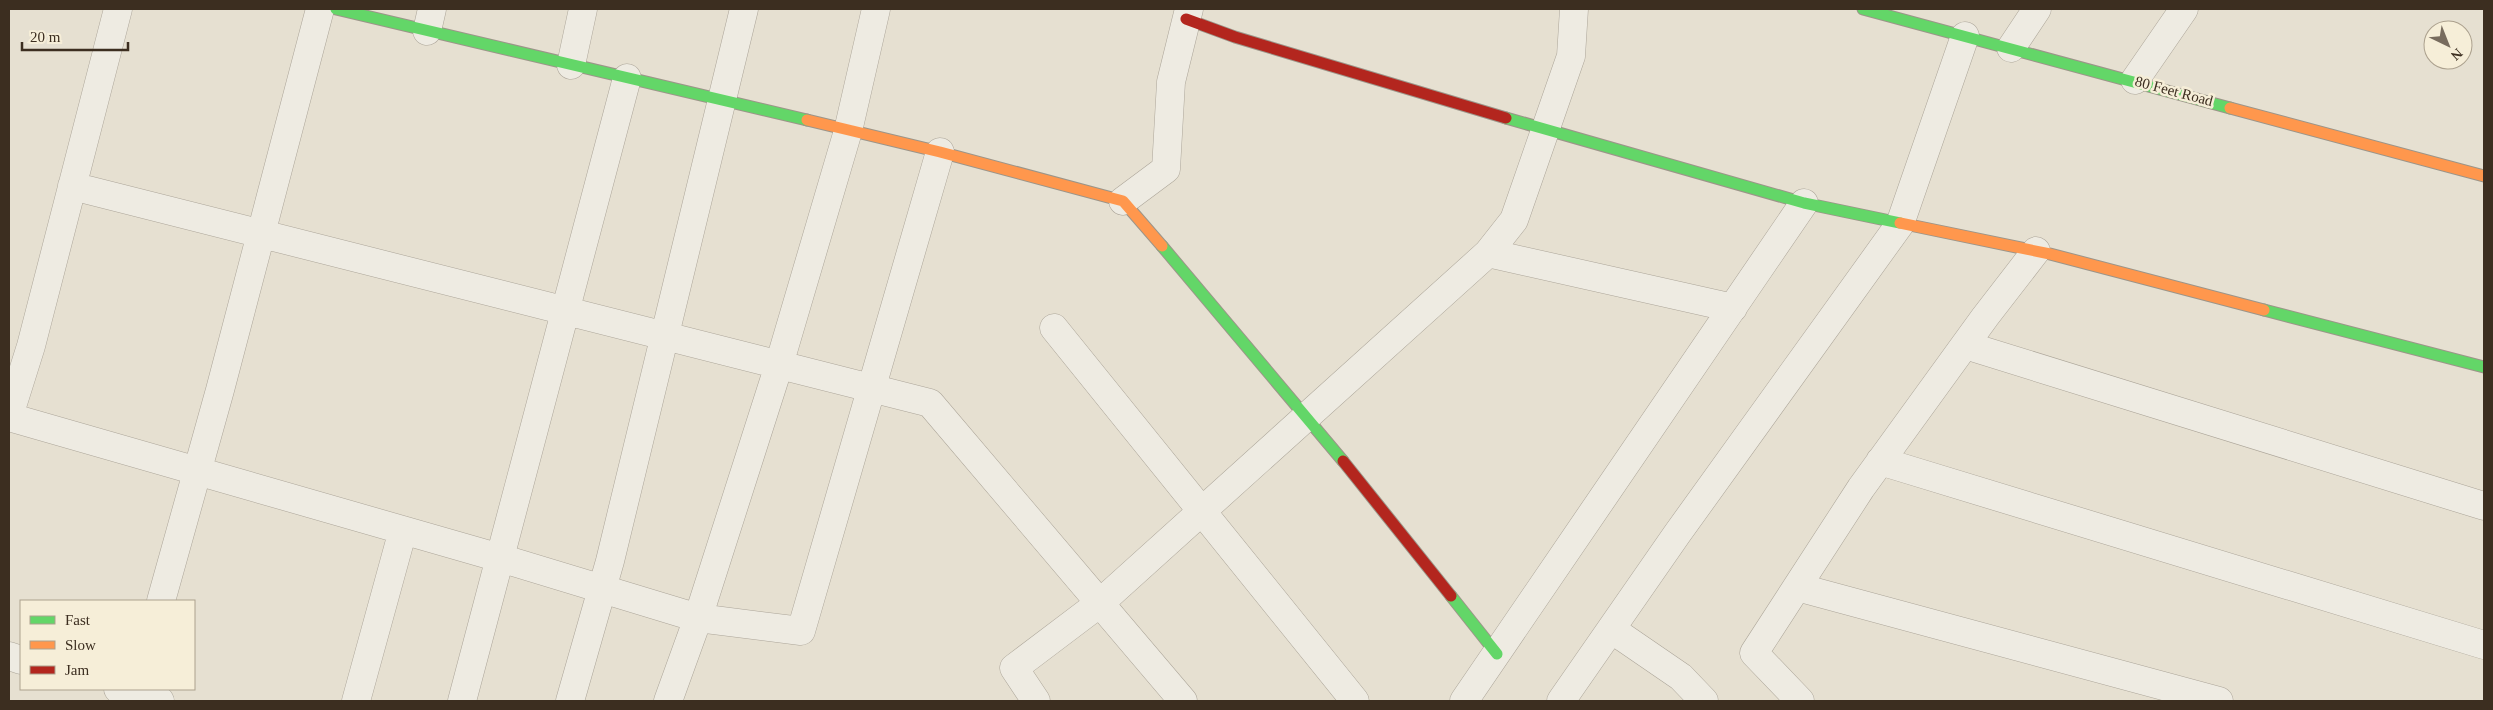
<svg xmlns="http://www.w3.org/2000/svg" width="2493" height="710" viewBox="0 0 2493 710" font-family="Georgia,serif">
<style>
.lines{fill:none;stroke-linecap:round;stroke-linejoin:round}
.street-casing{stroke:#aca599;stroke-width:29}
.fast-casing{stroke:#9c9589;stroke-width:13}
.slow-casing{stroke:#9c9589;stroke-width:13}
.jam-casing{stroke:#9c9589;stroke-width:13}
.street{stroke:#eeebe2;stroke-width:28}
.fast{stroke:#63d668;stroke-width:11}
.slow{stroke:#ff974d;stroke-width:11}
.jam{stroke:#b3261e;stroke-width:11}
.labels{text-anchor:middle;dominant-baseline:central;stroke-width:5;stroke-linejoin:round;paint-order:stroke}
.street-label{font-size:15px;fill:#3c2e20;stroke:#f6eed8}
</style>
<rect width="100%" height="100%" fill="#e6e0d1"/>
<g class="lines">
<g class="street-casing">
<path id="street" d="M427 31 432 9
M2011 48 2037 9
M571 65 583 9
M2135 80 2184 9
M72 186 930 403 1183 701
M1123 201 1166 169 1171 82 1189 9
M1488 253 1733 308
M1054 328 1355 701
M1965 345 2484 506
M9 416 31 346 118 9
M9 417 500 558 698 618 801 631 940 152
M1880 461 2484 645
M1797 587 2219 701
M161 601 220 390 320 9
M1611 629 1681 677 1704 701
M9 656 21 660
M118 689 160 701
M356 701 403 530
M462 701 627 78
M570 701 610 561 744 9
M668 701 698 618 779 365 848 131 876 9
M1036 701 1014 668 1100 603 1488 253 1514 220 1571 56 1574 9
M1464 701 1804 203
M1561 701 1677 534 1900 224 1965 36
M1800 701 1754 653 1861 488 1985 317 2036 251"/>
</g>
<g class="fast-casing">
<path id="fast" d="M336 9 807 120
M1863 9 2230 108
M1506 118 1804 203 1900 223
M1162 246 1343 461
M2264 310 2484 367
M1451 596 1497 654"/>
</g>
<g class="slow-casing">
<path id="slow" d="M2230 108 2484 176
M807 120 940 152 1123 201 1162 246
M1900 223 2050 254 2264 310"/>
</g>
<g class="jam-casing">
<path id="jam" d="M1186 19 1235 37 1506 118
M1343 461 1451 596"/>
</g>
<use href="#street" class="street"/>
<use href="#fast" class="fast"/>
<use href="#slow" class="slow"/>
<use href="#jam" class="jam"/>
</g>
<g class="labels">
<g class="street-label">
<text transform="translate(2174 91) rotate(15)">80 Feet Road</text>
</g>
</g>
<rect width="2493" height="710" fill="none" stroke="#3c2e20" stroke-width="20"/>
<rect x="20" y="600" width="175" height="90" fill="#f6eed8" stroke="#aca18e"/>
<rect x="30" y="616" width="25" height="8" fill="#63d668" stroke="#aca18e"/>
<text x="65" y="625" font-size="15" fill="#3c2e20">Fast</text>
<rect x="30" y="641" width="25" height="8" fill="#ff974d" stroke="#aca18e"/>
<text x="65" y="650" font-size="15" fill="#3c2e20">Slow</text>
<rect x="30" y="666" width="25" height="8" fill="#b3261e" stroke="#aca18e"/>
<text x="65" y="675" font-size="15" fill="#3c2e20">Jam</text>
<g transform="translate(2448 45) rotate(137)"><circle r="24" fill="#f6eed8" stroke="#aca18e"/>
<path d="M0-4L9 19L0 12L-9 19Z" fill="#786c5e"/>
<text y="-8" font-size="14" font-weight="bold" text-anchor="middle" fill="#3c2e20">N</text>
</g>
<path d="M22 42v8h106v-8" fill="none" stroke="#3c2e20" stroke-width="2.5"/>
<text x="30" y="42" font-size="15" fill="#3c2e20" stroke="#f6eed8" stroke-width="4" paint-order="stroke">20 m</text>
</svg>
